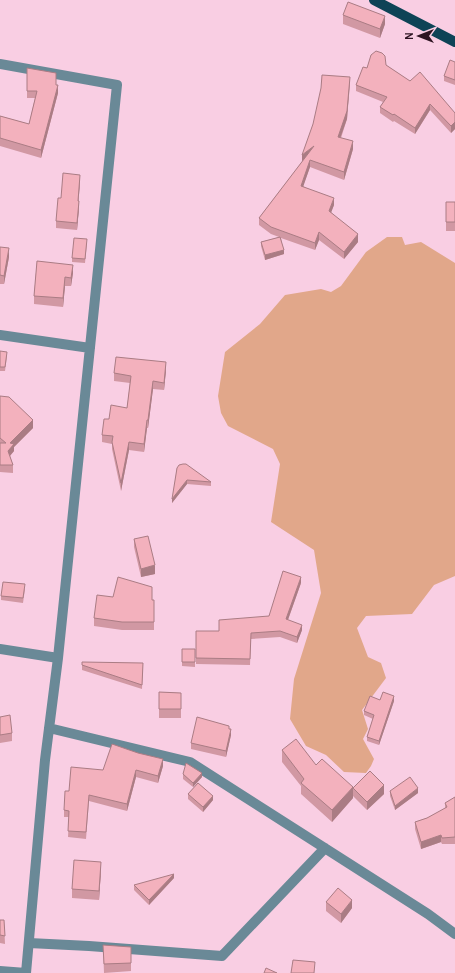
<svg xmlns="http://www.w3.org/2000/svg" width="455" height="973" viewBox="0 0 455 973" font-family="Karla,sans-serif">
<style>
.green{fill:#e1a78a}
.lines{fill:none;stroke-linecap:round;stroke-linejoin:round}
.minor{stroke:#6a8997;stroke-width:10}
.primary{stroke:#0e4356;stroke-width:10}
.wall{fill:#d198a3}
.shaded-wall{fill:#aa7c84}
.building{fill:#f3b1bd;stroke:#aa7c84}
</style>
<rect width="100%" height="100%" fill="#f9cee3"/>
<path class="green" d="M387 237H402L405 245 421 242 455 263V576L434 585 412 614 366 616 357 628 368 657 381 663 386 678 362 710 368 729 363 739 374 759 371 766 366 773 344 772 326 755 306 746 290 719 294 679 321 593 314 550 271 522 280 464 273 449 228 426 221 413 218 396 225 352 260 324 285 295 321 289 331 292 341 286 366 252Z"/>
<g class="lines">
<path class="minor" d="M0 64 117 85 58 658 45 760 26 973
M0 335 90 348
M0 649 58 658
M49 728 190 762 428 914 455 934
M29 943 89 946 222 956 325 848
M0 971 26 973"/>
<path class="primary" d="M374 0 455 42"/>
</g>
<path class="wall" d="M343 15 385 24 380 38 343 24Z
M455 62V85L444 81V76Z
M386 65 455 113V129L451 133 430 110 415 134 394 121 393 122 380 113V107L383 102 356 91V85Z
M27 68 56 85 58 93 41 158 0 146V116L29 124 35 98H27Z
M350 84 347 119 341 138 353 149 344 180 310 167 303 186 334 205 331 212 358 242 344 259 319 240 315 250 281 238 284 254 265 260 261 246V242L279 237 271 234 259 225V218L302 162Z
M80 182 78 201 79 208 77 230 56 228V221L61 198Z
M446 202H455V231H446Z
M87 243 85 263 72 262V258Z
M0 247 9 257 4 284H0Z
M37 261 73 273 71 286H65L63 307 34 304V296Z
M0 351 7 356 5 371H0Z
M166 370 164 390 153 389 148 428H147L144 452 129 450 121 491 112 449V444L102 442V435L109 419 127 408 130 383 114 381V373Z
M0 396 33 428 14 447V451L10 456 13 465V473L0 472Z
M177 468 211 482V486L187 484 172 503Z
M134 539 155 574 141 577 134 547Z
M301 583 288 620 302 630 297 643 280 637 251 639 250 665 196 664V631H219L269 616Z
M25 589 23 603 1 600V596Z
M113 597 154 600V630H122L94 626V618Z
M182 649H195V667L182 666Z
M143 663 142 689 82 670V665Z
M159 692 181 693V718H159Z
M380 700 394 701 379 745 367 741V737L373 719 364 715V711Z
M0 717 12 733V741L0 743Z
M229 729 231 735 226 757 191 749V743Z
M282 750 353 798 332 822 301 794V786L282 762Z
M163 766 158 783 136 777 127 811 89 801 86 839 68 837 69 817H64V810L69 791 103 770Z
M183 774 202 777 193 787 183 779Z
M353 788 384 794 367 810 353 796Z
M390 791 418 793 395 810 390 796Z
M188 794 213 800 203 812 188 799Z
M455 797V844H442L441 842 421 849 415 829V822L427 818 445 809V803Z
M101 870 99 900 72 898V889Z
M174 878 149 905 134 890V885Z
M326 902 352 908 341 923 326 911Z
M0 920H4L5 944 0 943Z
M103 945 131 963V971L104 973Z"/>
<path class="shaded-wall" d="M385 16V24L380 38V29Z
M350 77 347 119 338 144V137Z
M58 85V93L41 158V150Z
M430 104V110L415 134V128Z
M455 122V129L451 133V126Z
M353 141V149L344 180V172Z
M314 146 302 162V155Z
M310 160V167L301 193V186Z
M80 175V182L78 208V201Z
M334 198V205L329 218V211Z
M79 201V208L77 230V223Z
M319 232V240L315 250V243Z
M358 234V242L344 259V252Z
M9 248V257L4 284V276Z
M284 250V254L265 260V255Z
M73 265V273L71 286V278Z
M65 277V286L63 307V298Z
M166 362V370L164 390V383Z
M153 381V389L148 428V420Z
M33 420V428L14 447V451L8 458V451L10 443Z
M147 420V428L144 452V444Z
M129 442V450L121 491V483Z
M187 480V484L172 503V499Z
M155 565V574L141 577V569Z
M301 577V583L286 625V619Z
M302 625V630L297 643V637Z
M394 696V701L379 745V741Z
M231 729V735L226 757V751Z
M163 759V766L158 783V776Z
M136 770V777L127 811V804Z
M202 773V777L193 787V783Z
M384 785V794L367 810V802Z
M353 787V798L332 822V810Z
M418 788V793L395 810V806Z
M213 796V800L203 812V807Z
M441 835V842L421 849V842Z
M101 862V870L99 900V891Z
M174 874V878L149 905V900Z
M352 900V908L341 923V914Z"/>
<path class="building" d="M348 2 385 16 380 29 343 15Z
M376 51 382 53 385 56 386 65 410 81 420 72 455 113V122L451 126 430 104 415 128 394 114 393 115 380 107 387 97 356 85 363 67 367 68 371 55Z
M450 60 455 62V80L444 76Z
M27 68 56 73V85H58L41 150 0 138V116L29 124 37 91H27Z
M322 75 350 77 347 111 338 137 353 141 344 172 310 160 301 186 334 198 329 211 358 234 344 252 319 232 315 243 271 227 259 218 314 146 302 155 313 124 321 88Z
M63 173 80 175 78 201H79L77 223 56 221 58 198H61Z
M446 202H455V222H446Z
M280 237 284 250 265 255 261 242Z
M74 238 87 239 85 259 72 258Z
M0 247 9 248 4 276 0 275Z
M37 261 73 265 71 278 65 277 63 298 34 296Z
M0 351 7 352 5 367H0Z
M116 357 166 362 164 383 153 381 148 420H147L144 444 129 442 121 483 112 442 113 436 102 435 104 419H109L111 405 127 408 131 376 114 373Z
M0 396 9 397 33 420 10 443 14 444 8 451 13 465H0V443H6L0 438Z
M183 464H186L211 482 187 480 172 499 177 468 179 465Z
M148 536 155 565 141 569 134 539Z
M283 571 301 577 286 619 302 625 297 637 280 631 251 633 250 659 196 658V631H219V620L269 616Z
M118 577 152 587V600H154V622H122L94 618 97 595 113 597Z
M3 582 25 584 23 598 1 596Z
M182 649H195V662H182Z
M82 662 143 663 142 685 82 665Z
M159 692 181 693V709H159Z
M383 692 394 696 379 741 367 737 374 715 364 711 370 696 380 700Z
M10 715 12 733 0 735V717Z
M197 717 229 726V729H231L226 751 191 743Z
M296 739 316 765 322 759 353 787 332 810 301 783 304 779 282 750Z
M112 744 138 753 163 759 158 776 136 770 127 804 89 795 86 832 68 831 69 811 64 810 65 791H69L71 767 103 770Z
M186 763 202 773 193 783 183 774Z
M370 771 384 785 367 802 353 788Z
M410 777 418 788 395 806 390 791Z
M198 783 213 796 203 807 188 794Z
M455 797V837L442 838 441 835 421 842 415 822 427 818 447 807 445 803Z
M74 860 101 862 99 891 72 889Z
M174 874 149 900 134 885Z
M338 888 352 900 341 914 326 902Z
M0 920H4L5 936 0 935Z
M103 945 131 947V963L104 964Z
M293 960 315 962 314 973H291Z
M266 968 277 973H264Z"/>
<g transform="translate(419 36) rotate(270)" stroke="#f9cee3" stroke-width="3" paint-order="stroke">
<path d="M0-3L7 15L0 10L-7 15Z" fill="#2d1422"/>
<text y="-6" font-size="11" font-weight="bold" text-anchor="middle" fill="#2d1422">N</text>
</g>
</svg>
